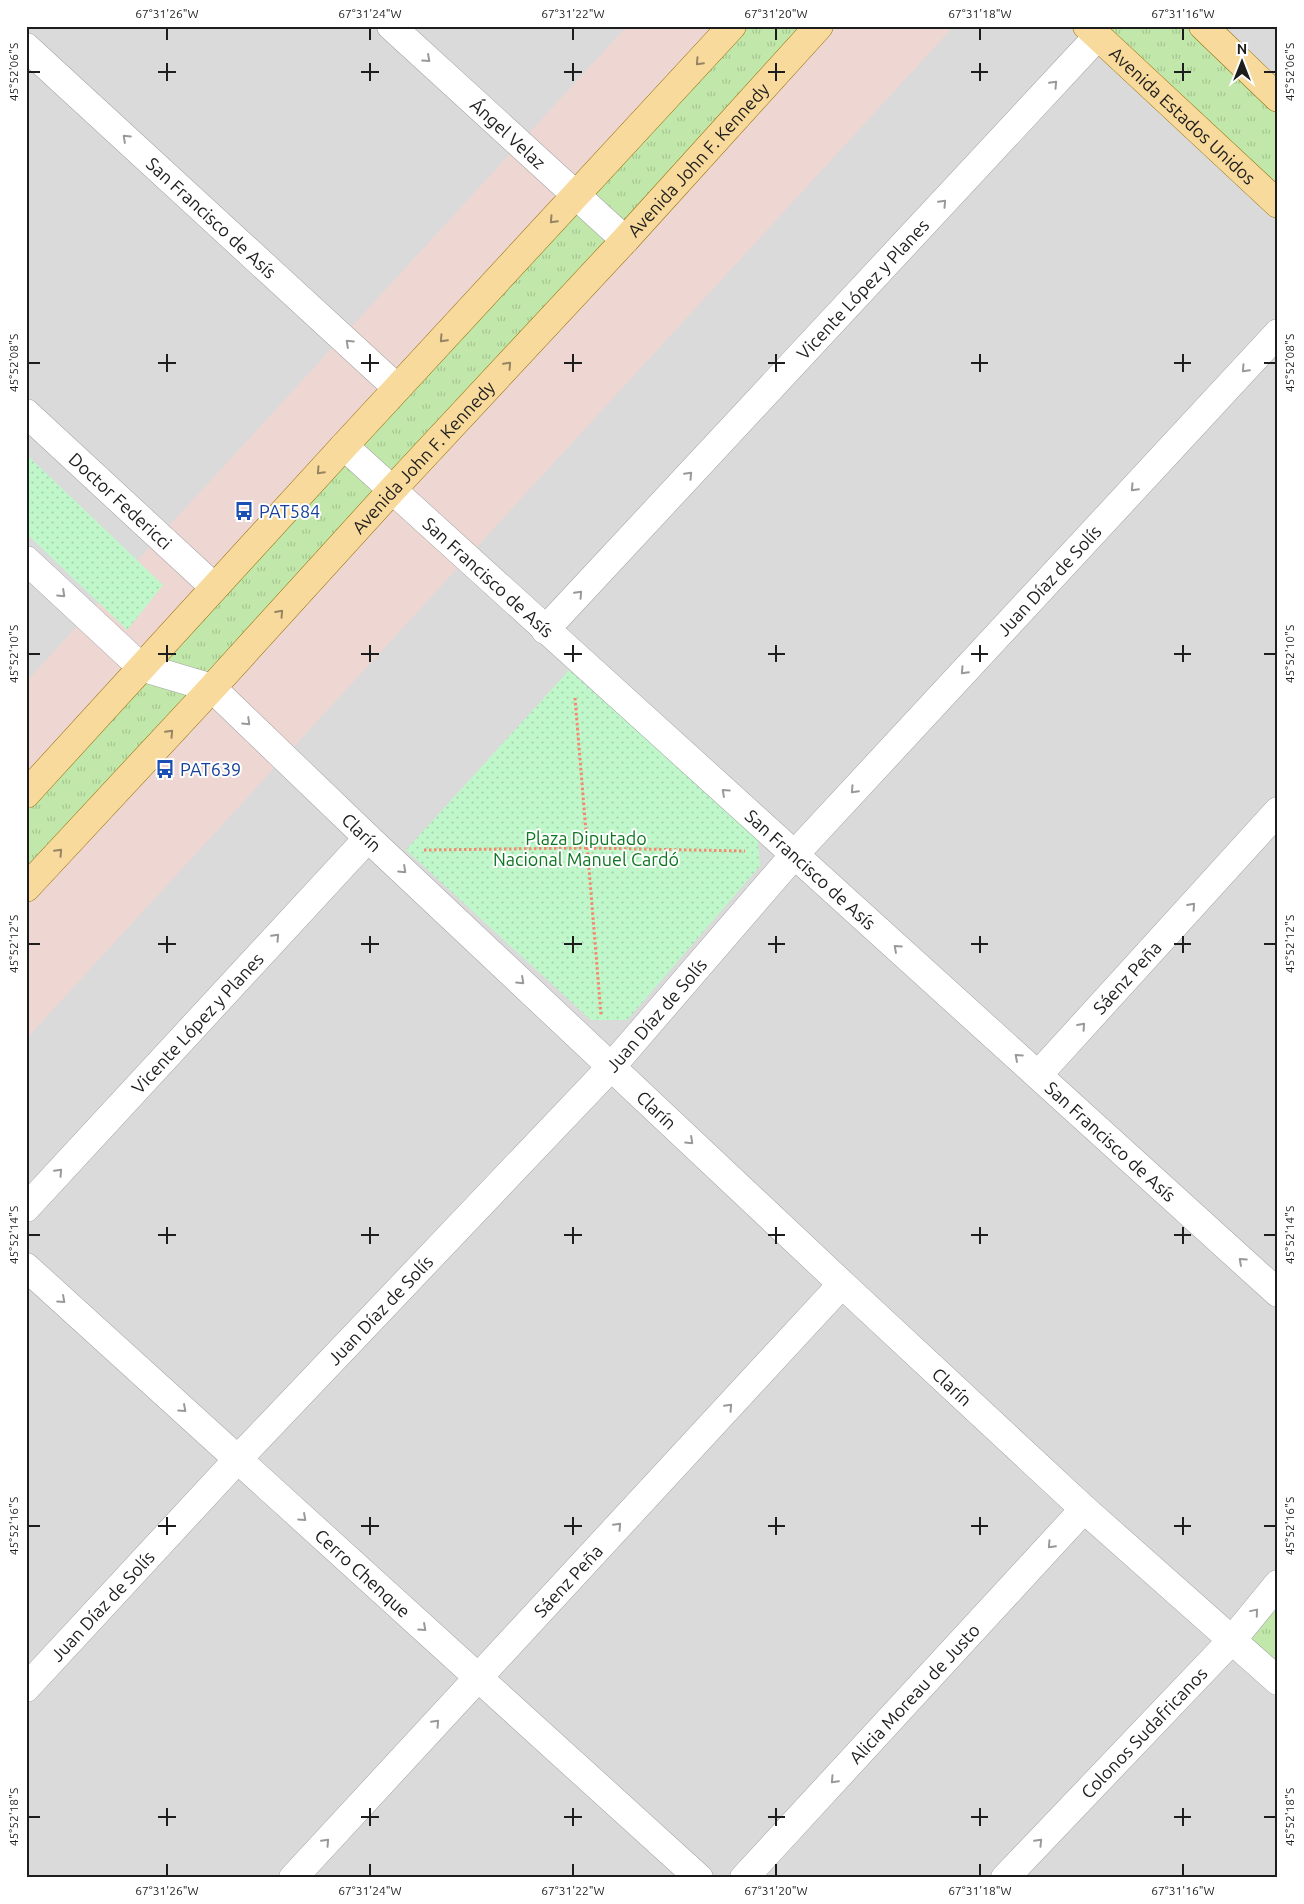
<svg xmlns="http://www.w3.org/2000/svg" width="1304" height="1904" viewBox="0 0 1304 1904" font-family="Ubuntu,sans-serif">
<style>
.residential{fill:#dbdada}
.commercial{fill:#eed6d2}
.grass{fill:url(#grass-tufts)}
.park{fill:url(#park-dots)}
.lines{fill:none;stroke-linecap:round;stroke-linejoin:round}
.minor-casing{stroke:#a4a4a4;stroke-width:29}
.major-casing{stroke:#917005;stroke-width:29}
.path{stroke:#f5886d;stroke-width:3;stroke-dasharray:2.5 2.5;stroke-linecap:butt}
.minor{stroke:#fff;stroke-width:28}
.major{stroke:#f9da9d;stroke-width:28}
.oneway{stroke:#999}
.oneway2{stroke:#968563}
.ticks{fill:none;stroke:#1d1d1d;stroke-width:2}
.labels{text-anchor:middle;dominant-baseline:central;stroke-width:4;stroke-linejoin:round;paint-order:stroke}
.street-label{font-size:18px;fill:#1d1d1d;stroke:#fff}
.transit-label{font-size:18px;fill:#164399;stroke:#fff;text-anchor:start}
.park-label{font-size:18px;fill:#0f7722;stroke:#fff}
.neatline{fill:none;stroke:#1d1d1d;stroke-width:2}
.ticks-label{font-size:12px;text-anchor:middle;fill:#1d1d1d}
</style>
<defs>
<pattern id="grass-tufts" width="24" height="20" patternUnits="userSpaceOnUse" patternTransform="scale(1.25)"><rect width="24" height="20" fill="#c2e7aa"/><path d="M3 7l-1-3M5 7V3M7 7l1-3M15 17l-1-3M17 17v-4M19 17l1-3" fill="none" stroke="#a6c692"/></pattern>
<pattern id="park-dots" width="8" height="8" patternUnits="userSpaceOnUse" patternTransform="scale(1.25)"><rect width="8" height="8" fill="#c0f7ca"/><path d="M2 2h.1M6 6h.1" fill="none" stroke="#a5d3ad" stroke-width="1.8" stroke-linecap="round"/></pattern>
</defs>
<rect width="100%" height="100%" fill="#eeebe3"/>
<path class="residential" d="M26 26H1278V1878H26Z"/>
<path class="commercial" d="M627 26H954L26 1039V682Z"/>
<path class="grass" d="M732 26H819L26 888V794Z
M1087 26H1203L1278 98V204Z
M1278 1584V1681L1232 1640Z"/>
<path class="park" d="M26 454 163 585 127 630 26 533Z
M572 667 758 840 760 866 627 1020H591L406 850Z"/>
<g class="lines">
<g class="minor-casing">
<g id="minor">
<path id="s1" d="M391 26 625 240"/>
<path id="s2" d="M26 47 397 388"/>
<path id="s3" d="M26 413 214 587"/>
<path id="s4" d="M344 446 1278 1293"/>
<path id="s5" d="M26 560 141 667 212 688 368 838 842 1284 1084 1509 1278 1681"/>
<path id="s6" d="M545 630 1098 36"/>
<path id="s7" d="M1038 1075 1278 811"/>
<path id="s8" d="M26 1208 368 838"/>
<path id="s9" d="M26 1267 699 1878"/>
<path id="s10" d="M26 1688 238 1459 612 1066 794 855 1278 333"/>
<path id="s11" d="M293 1878 842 1284"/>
<path id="s12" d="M744 1878 1084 1509"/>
<path id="s13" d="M1005 1878 1232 1640 1278 1584"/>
</g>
</g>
<g class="major-casing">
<g id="major">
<path id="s14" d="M1087 26 1278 204"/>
<path d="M1203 26 1278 98"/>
<path d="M26 794 344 446 732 26"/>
<path id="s15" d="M26 888 212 688 392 490 625 240 819 26"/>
</g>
</g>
<path class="path" d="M575 698 601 1015
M424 850 587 848 745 851"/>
<use href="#minor" class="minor"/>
<use href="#major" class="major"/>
</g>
<defs><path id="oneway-chevron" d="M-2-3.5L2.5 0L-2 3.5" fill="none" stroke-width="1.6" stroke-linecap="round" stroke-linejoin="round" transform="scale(1.25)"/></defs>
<g class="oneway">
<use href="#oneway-chevron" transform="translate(427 59) rotate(42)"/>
<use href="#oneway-chevron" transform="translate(1054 84) rotate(-47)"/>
<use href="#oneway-chevron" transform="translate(126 138) rotate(-137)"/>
<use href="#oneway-chevron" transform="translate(943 203) rotate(-47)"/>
<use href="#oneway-chevron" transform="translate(349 343) rotate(-137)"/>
<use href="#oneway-chevron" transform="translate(1245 369) rotate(133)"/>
<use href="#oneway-chevron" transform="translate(689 475) rotate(-47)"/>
<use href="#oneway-chevron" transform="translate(1134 488) rotate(133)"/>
<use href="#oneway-chevron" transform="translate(62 594) rotate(43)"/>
<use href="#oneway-chevron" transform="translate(579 594) rotate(-47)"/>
<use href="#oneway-chevron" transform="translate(964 671) rotate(133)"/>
<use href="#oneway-chevron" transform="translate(247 722) rotate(44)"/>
<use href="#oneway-chevron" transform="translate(854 790) rotate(133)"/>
<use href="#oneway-chevron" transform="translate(725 792) rotate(-138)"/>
<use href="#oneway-chevron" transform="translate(403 870) rotate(43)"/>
<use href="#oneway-chevron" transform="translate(1192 906) rotate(-48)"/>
<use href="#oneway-chevron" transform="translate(276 937) rotate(-47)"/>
<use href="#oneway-chevron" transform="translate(897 948) rotate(-138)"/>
<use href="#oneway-chevron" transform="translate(521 981) rotate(43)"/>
<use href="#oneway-chevron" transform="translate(1082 1026) rotate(-48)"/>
<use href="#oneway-chevron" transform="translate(1018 1057) rotate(-138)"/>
<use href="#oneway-chevron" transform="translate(690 1141) rotate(43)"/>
<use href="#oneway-chevron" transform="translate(59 1172) rotate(-47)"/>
<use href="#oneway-chevron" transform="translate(1242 1261) rotate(-138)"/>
<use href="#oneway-chevron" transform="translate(62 1300) rotate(42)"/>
<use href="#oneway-chevron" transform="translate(729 1407) rotate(-47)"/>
<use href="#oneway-chevron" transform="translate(183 1409) rotate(42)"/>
<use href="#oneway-chevron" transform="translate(303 1518) rotate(42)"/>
<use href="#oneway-chevron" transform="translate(618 1526) rotate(-47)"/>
<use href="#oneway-chevron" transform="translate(1051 1545) rotate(133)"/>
<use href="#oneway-chevron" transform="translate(1255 1612) rotate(-50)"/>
<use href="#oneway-chevron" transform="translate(423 1628) rotate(42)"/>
<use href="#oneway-chevron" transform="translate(436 1723) rotate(-47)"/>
<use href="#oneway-chevron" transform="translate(834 1780) rotate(133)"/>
<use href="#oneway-chevron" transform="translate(326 1842) rotate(-47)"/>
<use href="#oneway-chevron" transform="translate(1039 1842) rotate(-46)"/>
</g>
<g class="oneway2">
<use href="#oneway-chevron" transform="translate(699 62) rotate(133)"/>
<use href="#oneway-chevron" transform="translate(553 220) rotate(133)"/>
<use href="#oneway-chevron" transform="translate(443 339) rotate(133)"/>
<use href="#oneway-chevron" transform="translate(508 365) rotate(-47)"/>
<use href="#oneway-chevron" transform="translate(320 471) rotate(133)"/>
<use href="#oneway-chevron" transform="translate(280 613) rotate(-48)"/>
<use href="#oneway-chevron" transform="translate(170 733) rotate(-47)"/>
<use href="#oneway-chevron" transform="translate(59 852) rotate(-47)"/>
</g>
<path class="ticks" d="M167 28V40M370 28V40M573 28V40M776 28V40M980 28V40M1183 28V40M167 63V81M370 63V81M573 63V81M776 63V81M980 63V81M1183 63V81M28 72H40M158 72H176M361 72H379M564 72H582M768 72H785M971 72H988M1174 72H1191M1264 72H1276M167 354V372M370 354V372M573 354V372M776 354V372M980 354V372M1183 354V372M28 363H40M158 363H176M361 363H379M564 363H582M768 363H785M971 363H988M1174 363H1191M1264 363H1276M167 645V662M370 645V662M573 645V662M776 645V662M980 645V662M1183 645V662M28 654H40M158 654H176M361 654H379M564 654H582M768 654H785M971 654H988M1174 654H1191M1264 654H1276M167 936V953M370 936V953M573 936V953M776 936V953M980 936V953M1183 936V953M28 944H40M158 944H176M361 944H379M564 944H582M768 944H785M971 944H988M1174 944H1191M1264 944H1276M167 1227V1244M370 1227V1244M573 1227V1244M776 1227V1244M980 1227V1244M1183 1227V1244M28 1235H40M158 1235H176M361 1235H379M564 1235H582M768 1235H785M971 1235H988M1174 1235H1191M1264 1235H1276M167 1517V1535M370 1517V1535M573 1517V1535M776 1517V1535M980 1517V1535M1183 1517V1535M28 1526H40M158 1526H176M361 1526H379M564 1526H582M768 1526H785M971 1526H988M1174 1526H1191M1264 1526H1276M167 1808V1826M370 1808V1826M573 1808V1826M776 1808V1826M980 1808V1826M1183 1808V1826M28 1817H40M158 1817H176M361 1817H379M564 1817H582M768 1817H785M971 1817H988M1174 1817H1191M1264 1817H1276M167 1864V1876M370 1864V1876M573 1864V1876M776 1864V1876M980 1864V1876M1183 1864V1876"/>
<defs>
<g id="bus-bare" transform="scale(1.5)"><path d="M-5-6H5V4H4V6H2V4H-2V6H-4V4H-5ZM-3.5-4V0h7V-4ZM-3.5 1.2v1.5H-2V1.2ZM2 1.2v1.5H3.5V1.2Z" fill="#1a4fb4" stroke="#fff" stroke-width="2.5" paint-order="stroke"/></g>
</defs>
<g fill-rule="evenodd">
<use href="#bus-bare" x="244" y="511"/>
<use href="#bus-bare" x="165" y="769"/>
</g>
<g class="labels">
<g class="street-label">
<text stroke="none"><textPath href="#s14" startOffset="131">Avenida Estados Unidos</textPath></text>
<text stroke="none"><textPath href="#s1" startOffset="159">Ángel Velaz</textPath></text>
<text stroke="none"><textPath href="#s15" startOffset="991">Avenida John F. Kennedy</textPath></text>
<text stroke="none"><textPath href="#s2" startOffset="252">San Francisco de Asís</textPath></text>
<text stroke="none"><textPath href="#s6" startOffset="466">Vicente López y Planes</textPath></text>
<text stroke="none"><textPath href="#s15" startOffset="586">Avenida John F. Kennedy</textPath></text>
<text stroke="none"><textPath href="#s3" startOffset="129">Doctor Federicci</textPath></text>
<text stroke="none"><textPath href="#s4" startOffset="195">San Francisco de Asís</textPath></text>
<text stroke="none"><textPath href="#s10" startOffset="1508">Juan Díaz de Solís</textPath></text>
<text stroke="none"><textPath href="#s5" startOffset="439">Clarín</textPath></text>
<text stroke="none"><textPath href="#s4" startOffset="630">San Francisco de Asís</textPath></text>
<text stroke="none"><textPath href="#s7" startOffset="132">Sáenz Peña</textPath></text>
<text stroke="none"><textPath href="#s10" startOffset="922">Juan Díaz de Solís</textPath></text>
<text stroke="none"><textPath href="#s8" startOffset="252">Vicente López y Planes</textPath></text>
<text stroke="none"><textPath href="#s5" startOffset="844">Clarín</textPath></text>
<text stroke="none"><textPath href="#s4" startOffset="1035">San Francisco de Asís</textPath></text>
<text stroke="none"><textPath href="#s10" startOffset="518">Juan Díaz de Solís</textPath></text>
<text stroke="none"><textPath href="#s5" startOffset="1249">Clarín</textPath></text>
<text stroke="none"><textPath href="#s9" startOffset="455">Cerro Chenque</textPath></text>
<text stroke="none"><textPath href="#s11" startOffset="405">Sáenz Peña</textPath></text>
<text stroke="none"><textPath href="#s10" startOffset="112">Juan Díaz de Solís</textPath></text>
<text stroke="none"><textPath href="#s12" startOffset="251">Alicia Moreau de Justo</textPath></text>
<text stroke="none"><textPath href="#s13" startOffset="201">Colonos Sudafricanos</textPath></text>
</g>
<g class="transit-label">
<text x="259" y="511">PAT584</text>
<text x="180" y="769">PAT639</text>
</g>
<g class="park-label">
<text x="586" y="838">Plaza Diputado<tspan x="586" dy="21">Nacional Manuel Cardó</tspan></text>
</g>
</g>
<rect width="1304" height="1904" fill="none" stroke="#ffffff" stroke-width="55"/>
<g transform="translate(1242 62)" stroke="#ffffff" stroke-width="4" paint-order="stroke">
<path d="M0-4L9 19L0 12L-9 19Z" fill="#1d1d1d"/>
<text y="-8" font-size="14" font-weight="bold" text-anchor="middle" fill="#1d1d1d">N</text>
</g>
<rect x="28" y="28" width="1248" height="1848" class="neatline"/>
<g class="ticks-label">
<text x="167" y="18">67°31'26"W</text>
<text x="370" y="18">67°31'24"W</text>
<text x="573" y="18">67°31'22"W</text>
<text x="776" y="18">67°31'20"W</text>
<text x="980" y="18">67°31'18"W</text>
<text x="1183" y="18">67°31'16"W</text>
<text transform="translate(14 72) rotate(-90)" y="4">45°52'06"S</text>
<text transform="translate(1290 72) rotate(-90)" y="4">45°52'06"S</text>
<text transform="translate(14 363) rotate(-90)" y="4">45°52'08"S</text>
<text transform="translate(1290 363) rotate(-90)" y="4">45°52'08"S</text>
<text transform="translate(14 654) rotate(-90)" y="4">45°52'10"S</text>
<text transform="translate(1290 654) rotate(-90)" y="4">45°52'10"S</text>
<text transform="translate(14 944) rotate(-90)" y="4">45°52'12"S</text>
<text transform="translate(1290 944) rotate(-90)" y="4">45°52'12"S</text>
<text transform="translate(14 1235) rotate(-90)" y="4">45°52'14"S</text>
<text transform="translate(1290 1235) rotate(-90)" y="4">45°52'14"S</text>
<text transform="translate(14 1526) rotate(-90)" y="4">45°52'16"S</text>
<text transform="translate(1290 1526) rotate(-90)" y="4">45°52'16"S</text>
<text transform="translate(14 1817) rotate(-90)" y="4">45°52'18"S</text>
<text transform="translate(1290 1817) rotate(-90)" y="4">45°52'18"S</text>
<text x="167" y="1895">67°31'26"W</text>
<text x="370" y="1895">67°31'24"W</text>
<text x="573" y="1895">67°31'22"W</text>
<text x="776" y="1895">67°31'20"W</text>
<text x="980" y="1895">67°31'18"W</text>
<text x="1183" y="1895">67°31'16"W</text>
</g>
</svg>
